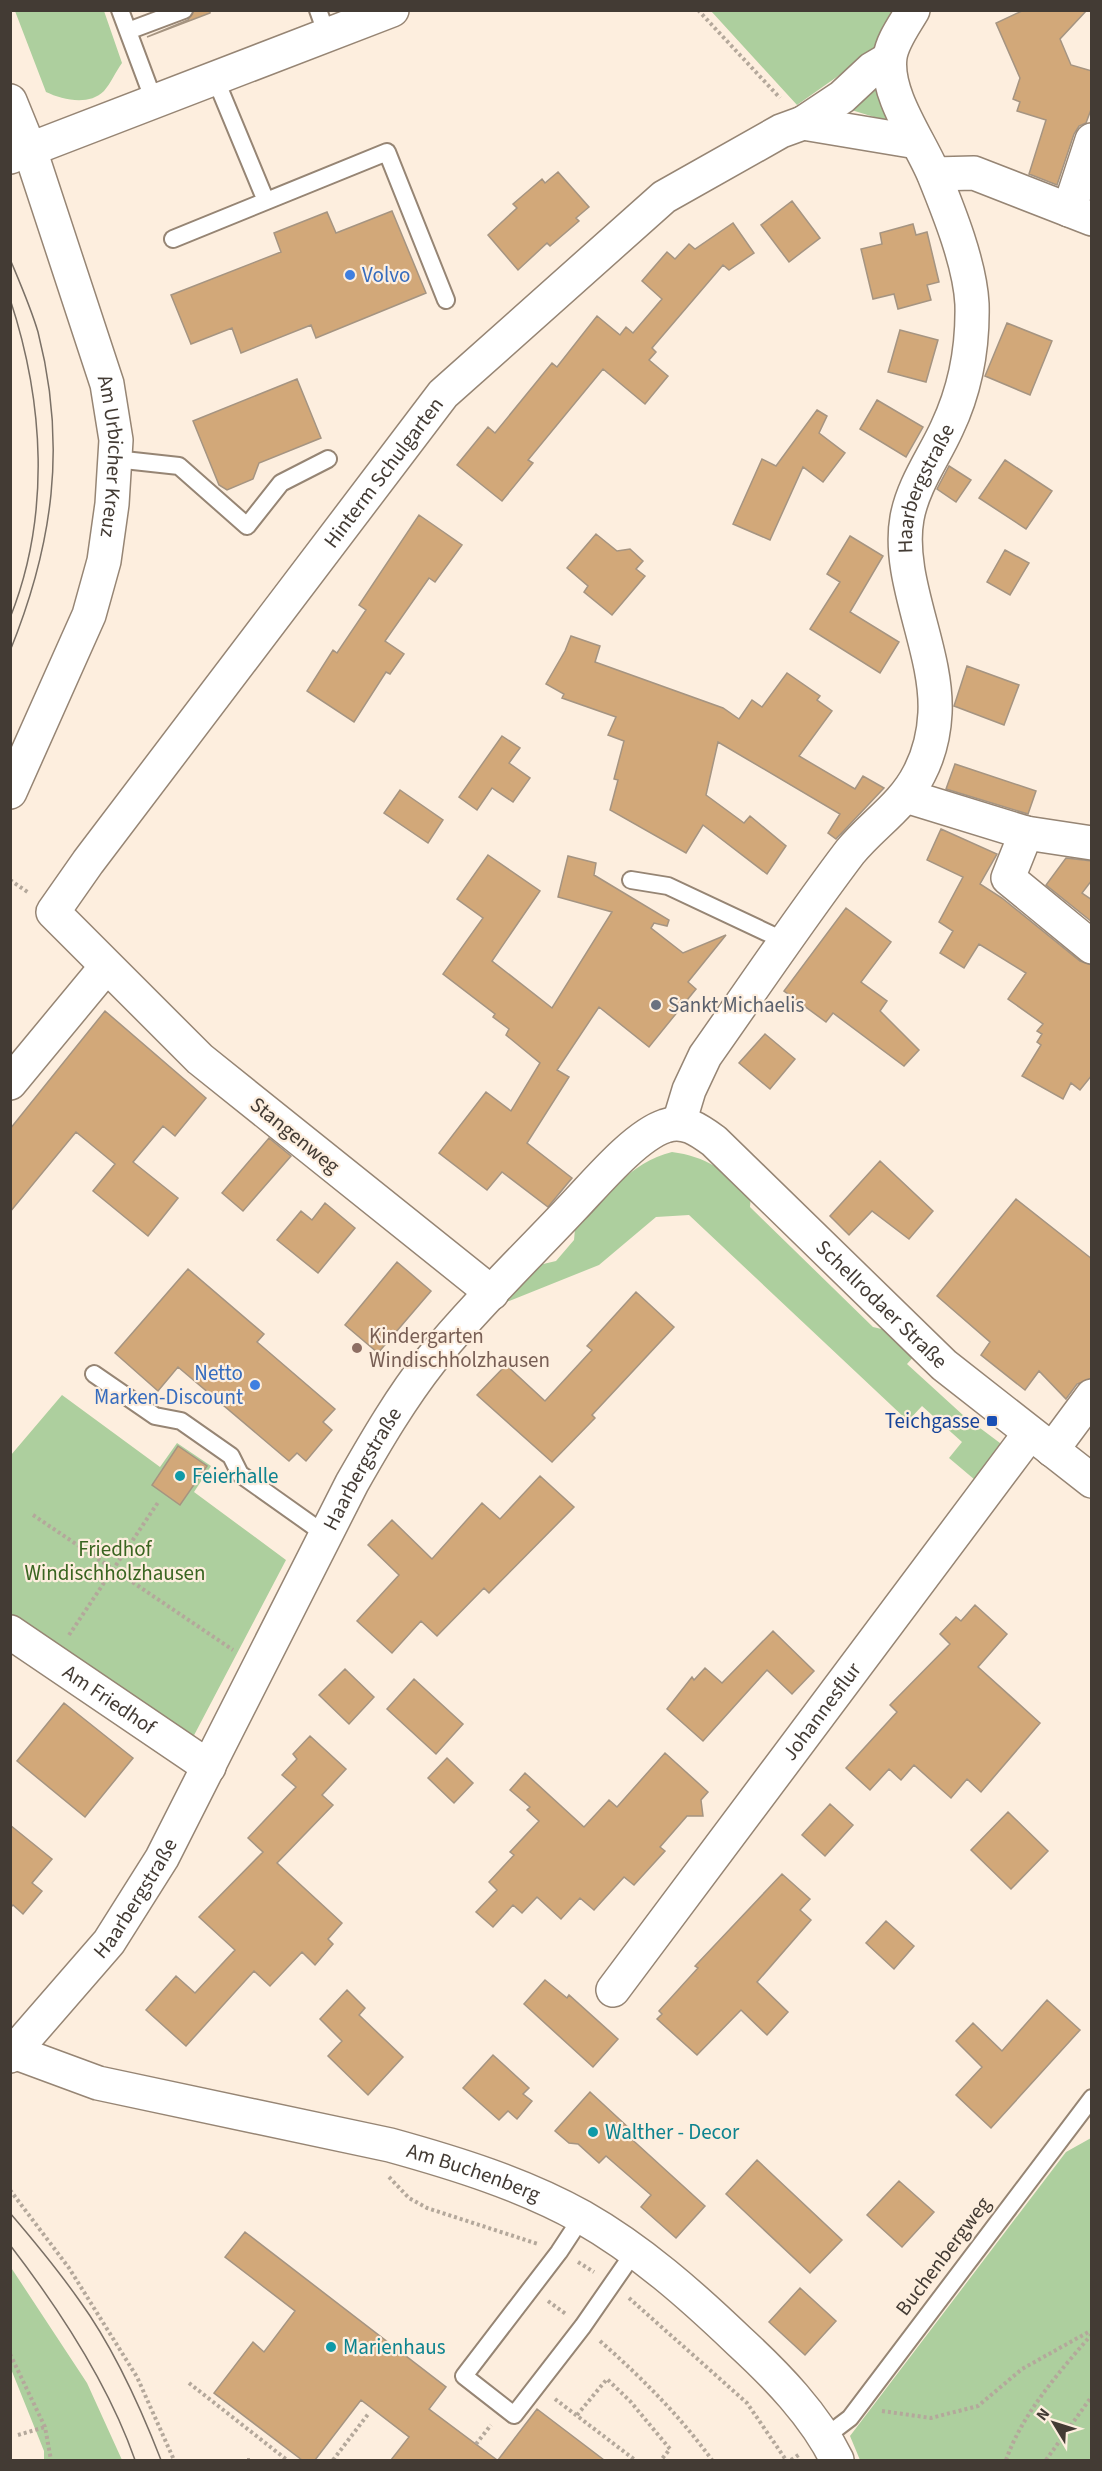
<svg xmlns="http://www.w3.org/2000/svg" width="1102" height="2471" viewBox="0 0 1102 2471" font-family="'Source Sans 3',sans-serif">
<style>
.green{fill:#adcf9e}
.building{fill:#d2a879;stroke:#a59481;stroke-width:1.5}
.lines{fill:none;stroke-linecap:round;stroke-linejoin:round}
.lane-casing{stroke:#968574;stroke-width:20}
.street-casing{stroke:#968574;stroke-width:36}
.secondary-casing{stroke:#968574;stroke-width:36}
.path{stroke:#b4a89b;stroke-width:4;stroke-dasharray:3 3;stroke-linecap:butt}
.lane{stroke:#fff;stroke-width:16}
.street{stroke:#fff;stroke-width:33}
.secondary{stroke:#fff;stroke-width:33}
.tram{stroke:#7a7066;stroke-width:1.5}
.shop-dot{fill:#3f7fe0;stroke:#fdeede;stroke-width:2}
.worship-dot{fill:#6b7280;stroke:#fdeede;stroke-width:2}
.education-dot{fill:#8d6e63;stroke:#fdeede;stroke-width:2}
.transit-dot{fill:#1a4fb4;stroke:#fdeede;stroke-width:2}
.culture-dot{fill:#0f9aa8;stroke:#fdeede;stroke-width:2}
.labels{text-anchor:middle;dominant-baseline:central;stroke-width:4.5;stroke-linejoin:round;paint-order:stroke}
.shop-label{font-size:21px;fill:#366cbe;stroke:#fdeede;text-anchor:start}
.street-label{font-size:21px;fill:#433b34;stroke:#fdeede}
.worship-label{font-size:21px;fill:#5b616d;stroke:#fdeede;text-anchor:start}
.education-label{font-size:21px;fill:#785e54;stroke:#fdeede;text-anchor:start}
.transit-label{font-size:21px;fill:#164399;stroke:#fdeede;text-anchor:end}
.culture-label{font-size:21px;fill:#0d838f;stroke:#fdeede;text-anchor:start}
.park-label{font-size:21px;fill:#3a6521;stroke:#fdeede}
</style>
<rect width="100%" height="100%" fill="#fdeede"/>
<path class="green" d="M15 11H104L122 63C116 71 111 83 104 91 89 106 63 100 46 92Z
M711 11H898L875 50 797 105Z
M875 87 887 121 845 108Z
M672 1152C705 1156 728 1172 751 1194L750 1207 873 1327 890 1331 916 1354 907 1364 964 1416 1008 1449 981 1485 949 1458 962 1442 922 1406 908 1421 689 1215 656 1217 599 1265 504 1303 539 1265 556 1261 574 1240 575 1229C604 1199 630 1162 672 1152Z
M62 1395 160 1467 177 1443 211 1466 194 1492 286 1560 191 1741 11 1615V1455Z
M1091 2138V2460H860L850 2436 1066 2152Z
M10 2266 87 2383 122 2460H44V2451L11 2369Z"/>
<path class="building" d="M194 10H210V13L147 37 188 20Z
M1024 10H1087L1060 39 1071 65 1092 71V107L1086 123 1079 126 1074 134 1057 185 1029 174 1046 120 1017 111 1020 102 1013 99 1020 78 996 23Z
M558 172 589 207 576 218 579 221 550 246 547 243 518 270 488 235 517 208 513 204 542 179 545 183Z
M792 201 820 238 789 262 761 225Z
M392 211 426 293 316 338 311 325 241 353 232 328 191 344 171 295 281 252 274 233 327 212 336 233Z
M733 223 754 253 729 270 723 265 652 348 656 352 649 360 668 376 645 404 603 369 528 460 533 463 502 501 457 465 488 427 495 433 552 363 557 367 597 316 620 335 626 327 633 333 662 299 642 281 667 252 675 259 689 244 695 249Z
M913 224 916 235 927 232 939 282 927 285 931 300 898 309 894 294 873 299 861 249 882 244 880 233Z
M1007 323 1052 341 1030 395 985 376Z
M900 330 938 340 926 382 888 372Z
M297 379 321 438 259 463 253 479 227 490 219 485 193 421Z
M877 400 923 427 906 457 860 429Z
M817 410 827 416 819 433 845 453 823 482 803 467 770 540 733 524 762 459 776 466Z
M1005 460 1052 491 1026 529 979 498Z
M949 466 971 480 956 502 937 489Z
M419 515 462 545 435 582 429 578 385 641 404 654 390 674 386 672 354 722 307 691 333 650 337 653 366 610 359 605Z
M596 534 617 551 630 549 643 561 636 569 645 576 612 615 584 592 588 586 567 568Z
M850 536 883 556 850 612 899 642 880 673 810 629 840 582 827 574Z
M1005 550 1029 563 1010 595 987 582Z
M571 636 600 646 595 662 723 708 739 719 752 700 762 707 787 673 820 696 817 700 832 711 799 756 855 789 863 776 884 788 836 839 828 833 840 814 718 742 706 795 744 823 750 816 786 846 767 874 703 825 686 853 610 810 618 780 614 779 624 741 608 735 616 717 562 698 564 694 546 684 565 651Z
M967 666 1019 685 1004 725 954 706Z
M502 736 520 748 509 763 530 778 513 802 492 788 477 810 459 797Z
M955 764 1036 791 1028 814 946 789Z
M400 790 443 820 428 843 384 813Z
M941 829 997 854 980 884 1002 898 1080 961 1092 965V1075L1080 1090 1071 1083 1063 1099 1022 1076 1041 1045 1037 1042 1042 1034 1037 1031 1043 1024 1008 999 1026 973 979 944 964 968 940 953 953 931 939 922 963 877 927 860Z
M488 855 540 891 492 961 552 1008 612 912 558 897 568 856 596 863 594 875 669 920 667 926 654 923 651 928 683 953 726 935 688 982 696 989 649 1047 599 1007 557 1070 569 1077 527 1143 572 1178 548 1207 502 1172 487 1190 439 1153 486 1092 511 1111 540 1063 506 1035 509 1029 493 1017 495 1014 443 974 483 918 457 899Z
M1066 858 1092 861V880L1082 893 1092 900V922L1046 885Z
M846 908 891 942 861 982 887 1001 880 1011 919 1050 904 1066 833 1013 826 1022 784 991Z
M105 1011 206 1098 175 1136 163 1126 133 1162 178 1198 148 1236 93 1191 115 1164 76 1132 10 1212V1129Z
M765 1034 795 1059 770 1089 739 1063Z
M269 1138 291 1156 243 1211 222 1193Z
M880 1161 933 1211 909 1239 872 1211 849 1235 830 1216Z
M1016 1199 1092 1259V1378L1077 1384 1066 1399 1039 1371 1025 1390 981 1355 990 1342 937 1296Z
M325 1203 355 1228 318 1273 277 1240 301 1211 312 1220Z
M397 1262 431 1291 378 1353 345 1325Z
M188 1269 264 1334 257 1342 335 1409 323 1422 332 1430 306 1461 297 1453 289 1461 178 1367 158 1391 115 1353Z
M636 1292 674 1327 592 1415 595 1418 552 1462 477 1395 506 1365 545 1401 592 1350 587 1346Z
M178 1446 207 1466 180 1505 152 1485Z
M540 1476 574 1507 489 1593 484 1588 437 1636 421 1621 392 1653 357 1621 399 1575 368 1545 392 1520 432 1559 482 1503 500 1519Z
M975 1605 1007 1634 978 1667 1040 1723 981 1792 967 1779 951 1798 914 1765 901 1780 889 1769 870 1790 846 1768 897 1712 890 1705 950 1644 940 1634 956 1617 961 1621Z
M773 1631 814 1671 792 1694 767 1670 703 1741 667 1709 692 1677 694 1680 705 1668 722 1683Z
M345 1669 374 1697 349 1724 319 1695Z
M414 1679 463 1724 436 1754 387 1709Z
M64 1703 133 1758 85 1817 17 1761Z
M310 1736 346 1769 322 1795 333 1805 277 1863 342 1923 328 1939 333 1944 315 1965 302 1952 270 1986 254 1971 186 2046 146 2010 176 1976 195 1993 235 1950 199 1917 263 1852 248 1838 296 1787 282 1775 297 1759 293 1754Z
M665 1753 708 1792 701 1800 703 1816H687L660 1847 665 1851 634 1885 624 1877 594 1910 580 1898 561 1919 537 1897 522 1913 513 1905 493 1927 476 1912 497 1890 489 1882 514 1855 510 1852 539 1821 527 1810 530 1807 510 1790 525 1773 584 1827 609 1800 617 1807Z
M447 1758 473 1783 454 1803 428 1778Z
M830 1804 853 1825 825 1856 802 1835Z
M1008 1812 1048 1851 1011 1889 971 1850Z
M10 1825 52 1859 32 1883 42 1891 23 1914 13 1905 10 1908Z
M782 1874 810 1899 800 1910 811 1920 757 1982 788 2012 767 2035 741 2010 697 2055 657 2019 662 2014 659 2011 698 1968 695 1966Z
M886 1921 914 1946 894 1969 866 1943Z
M545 1980 567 1998 569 1995 618 2039 593 2067 524 2004Z
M347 1990 365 2008 359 2015 403 2057 368 2095 328 2056 342 2041 320 2019Z
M1047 2000 1080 2030 991 2128 956 2095 982 2067 956 2041 973 2023 1002 2051Z
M493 2055 529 2088 523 2094 532 2101 517 2119 508 2111 499 2120 463 2088Z
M590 2092 630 2129 626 2134 705 2206 676 2238 641 2207 651 2195 606 2156 599 2163 578 2144 569 2143 555 2131Z
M757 2160 842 2240 810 2273 726 2194Z
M899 2181 934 2212 902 2247 867 2215Z
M245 2232 446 2387 429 2409 497 2460H391L409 2437 361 2400 315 2460H302L214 2393 253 2342 264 2352 295 2311 225 2257Z
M800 2288 836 2321 805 2355 769 2322Z
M537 2409 604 2460H498Z"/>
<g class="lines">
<g class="lane-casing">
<path id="lane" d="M120 10 154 101
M318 10 327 35
M128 31 184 10
M215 78 266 201
M173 239 387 152 446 300
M115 459 179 466 247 526 281 483 328 459
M631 880 668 886 787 942
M94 1374 155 1416 181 1421 231 1456 240 1474 326 1535
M582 2217 559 2252 464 2376 514 2415 583 2326 635 2251
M825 2437 850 2418 1092 2098"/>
</g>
<g class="street-casing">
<g id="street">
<path d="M803 123 842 97 872 69 889 59"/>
<path d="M10 157 392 10"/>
<path d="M934 174 974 173 1092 219"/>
<path d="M1069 210 1092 140"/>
<path d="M906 796 1026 833 1092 843"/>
<path d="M1026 833 1008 878 1092 947"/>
<path d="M10 1083 106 967"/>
<path id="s1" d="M679 1123 689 1090 705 1056C753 988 800 918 850 852 872 825 903 806 919 774 929 755 934 734 935 713 938 650 896 579 907 518 913 485 934 457 947 428 966 388 973 347 972 304 970 264 949 212 934 175 920 141 885 95 890 57 892 41 905 24 913 10"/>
<path id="s2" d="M492 1293 200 1059 53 912 88 862 443 394 664 197 781 131 803 123 917 142"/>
<path d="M1052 1450 1092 1396"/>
<path id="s3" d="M10 1632 209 1767"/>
<path id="s4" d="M613 1990 1030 1433"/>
<path id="s5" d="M14 2052 98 2083 390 2145C455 2163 523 2184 582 2217 640 2250 691 2295 739 2341 776 2375 815 2415 837 2460"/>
</g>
</g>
<g class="secondary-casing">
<g id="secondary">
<path id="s6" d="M10 101 30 150 107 384 116 440 112 504 104 561 89 615 10 792"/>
<path id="s7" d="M10 2056 109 1942 162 1858 352 1483C376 1441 401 1398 431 1360 475 1306 526 1257 573 1207 596 1183 635 1136 665 1126 684 1119 699 1130 714 1141L944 1365 1092 1481"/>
</g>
</g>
<path class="path" d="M698 10 780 98
M10 880 29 893
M33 1515 233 1650
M69 1635 159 1501
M389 2177 409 2198 427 2208 538 2244
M10 2190 69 2268 137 2377 174 2460
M578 2262 594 2272
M629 2298 747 2403 786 2460
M548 2301 566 2314
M600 2341C642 2378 679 2415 712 2460
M10 2354 45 2427 51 2460
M189 2383 287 2460
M555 2399 635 2460
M882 2411 931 2418 978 2406 1022 2369 1092 2330
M577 2415 607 2379 630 2401 670 2449 661 2460
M18 2435 45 2427
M476 2444 491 2425
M247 2460H250
M333 2460 369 2413
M791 2460 800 2454
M1006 2460C1022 2414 1060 2371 1092 2334
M1046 2460 1092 2396"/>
<use href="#lane" class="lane"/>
<use href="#street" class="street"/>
<use href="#secondary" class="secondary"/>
<path class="tram" d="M10 259C20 283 31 308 38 332 67 445 53 545 10 651
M10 299C44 402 51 515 10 618
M10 2213C34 2241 58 2270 79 2300 114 2348 140 2406 161 2460
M10 2245C60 2310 108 2383 135 2460"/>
</g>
<g class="shop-dot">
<circle cx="350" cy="275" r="6"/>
<circle cx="255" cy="1385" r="6"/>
</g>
<circle class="worship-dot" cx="656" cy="1005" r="6"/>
<circle class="education-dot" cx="357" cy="1348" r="6"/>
<rect class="transit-dot" x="986" y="1415" width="12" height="12" rx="3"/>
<g class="culture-dot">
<circle cx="180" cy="1476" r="6"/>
<circle cx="593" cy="2132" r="6"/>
<circle cx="331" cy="2347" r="6"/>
</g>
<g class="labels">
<g class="shop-label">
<text x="362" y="275">Volvo</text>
<text x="243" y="1373" text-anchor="end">Netto<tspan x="243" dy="24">Marken-Discount</tspan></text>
</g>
<g class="street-label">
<text stroke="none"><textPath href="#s6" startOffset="372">Am Urbicher Kreuz</textPath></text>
<text stroke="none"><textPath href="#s2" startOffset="1132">Hinterm Schulgarten</textPath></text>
<text stroke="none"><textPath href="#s1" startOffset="722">Haarbergstraße</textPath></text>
<text transform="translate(295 1135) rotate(39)">Stangenweg</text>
<text stroke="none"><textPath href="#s7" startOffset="1437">Schellrodaer Straße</textPath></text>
<text stroke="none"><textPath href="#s7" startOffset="688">Haarbergstraße</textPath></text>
<text stroke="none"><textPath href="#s3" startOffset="120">Am Friedhof</textPath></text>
<text stroke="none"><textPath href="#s4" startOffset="348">Johannesflur</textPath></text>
<text stroke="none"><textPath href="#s7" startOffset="202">Haarbergstraße</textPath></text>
<text stroke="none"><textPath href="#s5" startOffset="476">Am Buchenberg</textPath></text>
<text transform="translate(943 2256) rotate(-53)">Buchenbergweg</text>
</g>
<g class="worship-label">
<text x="668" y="1005">Sankt Michaelis</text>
</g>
<g class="education-label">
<text x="369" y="1336">Kindergarten<tspan x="369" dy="24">Windischholzhausen</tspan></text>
</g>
<g class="transit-label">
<text x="980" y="1421">Teichgasse</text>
</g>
<g class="culture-label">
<text x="192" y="1476">Feierhalle</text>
<text x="605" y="2132">Walther - Decor</text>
<text x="343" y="2347">Marienhaus</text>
</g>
<g class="park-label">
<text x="115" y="1549">Friedhof<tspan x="115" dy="24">Windischholzhausen</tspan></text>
</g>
</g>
<rect width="1102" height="2471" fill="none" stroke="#433b34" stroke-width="24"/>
<g transform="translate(1054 2423) rotate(308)" stroke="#fdeede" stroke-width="4.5" paint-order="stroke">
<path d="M0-4.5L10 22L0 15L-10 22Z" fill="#433b34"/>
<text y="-9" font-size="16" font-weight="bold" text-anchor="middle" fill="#433b34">N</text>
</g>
</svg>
